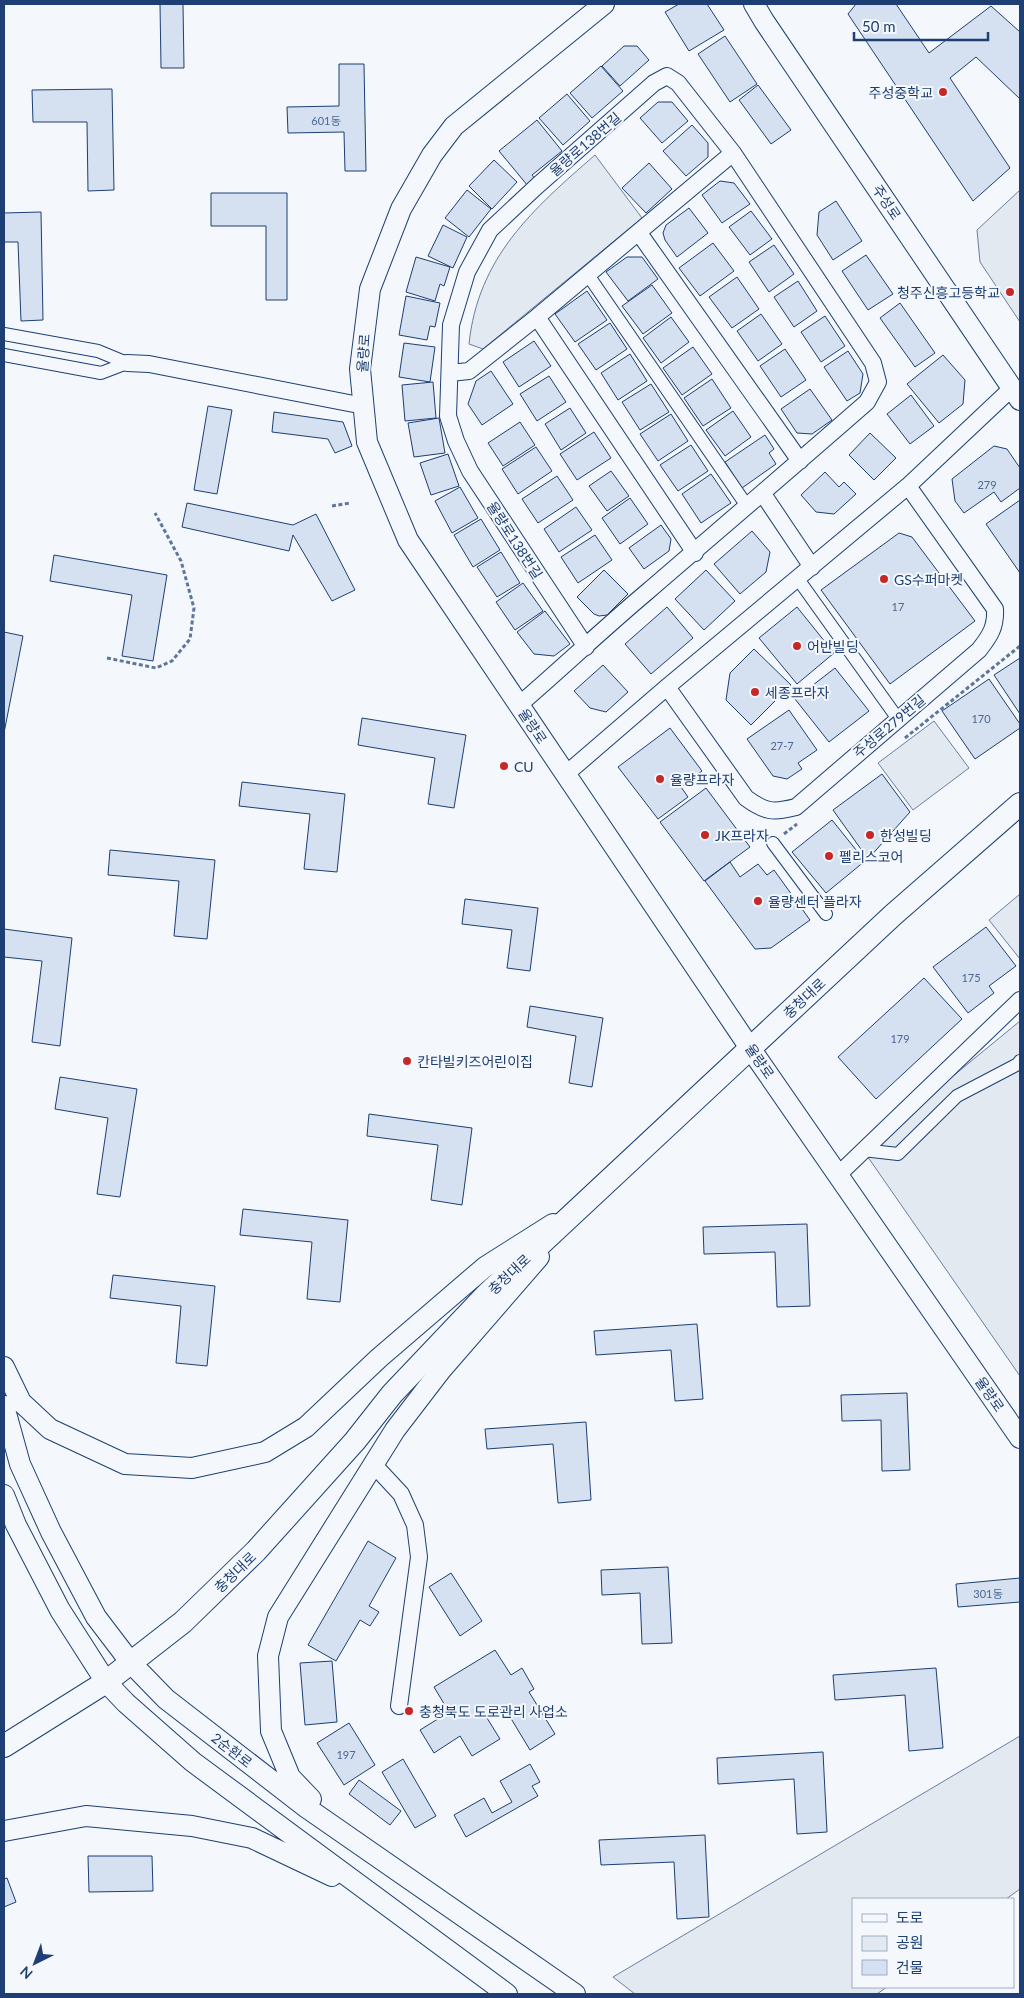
<svg xmlns="http://www.w3.org/2000/svg" width="1024" height="1998" viewBox="0 0 1024 1998" font-family="Lato,'Noto Sans KR',sans-serif">
<style>
.green{fill:#e3e9f0;stroke:#687fa3}
.building{fill:#d5e0f0;stroke:#1d3f73}
.lines{fill:none;stroke-linecap:round;stroke-linejoin:round}
.pedestrian-casing{stroke:#1d3f73;stroke-width:14}
.minor-casing{stroke:#1d3f73;stroke-width:18}
.tertiary-casing{stroke:#1d3f73;stroke-width:22}
.secondary-casing{stroke:#1d3f73;stroke-width:24}
.path{stroke:#5e769c;stroke-width:3;stroke-dasharray:4 2.5;stroke-linecap:butt}
.pedestrian{stroke:#f4f7fb;stroke-width:12}
.minor{stroke:#f4f7fb;stroke-width:16}
.tertiary{stroke:#f4f7fb;stroke-width:20}
.secondary{stroke:#f4f7fb;stroke-width:22}
.poi-dot{fill:#c62828;stroke:#f4f7fb;stroke-width:2}
.labels{text-anchor:middle;dominant-baseline:central;stroke-width:4;stroke-linejoin:round;paint-order:stroke}
.number-label{font-size:11px;fill:#4b6792}
.poi-label{font-size:14px;fill:#1d3f73;stroke:#f4f7fb;text-anchor:start}
.street-label{font-size:14px;fill:#1d3f73;stroke:#f4f7fb}
</style>
<rect width="100%" height="100%" fill="#f4f7fb"/>
<path class="green" d="M595 155 642 218 483 349 469 344C478 257 533 209 595 155Z
M1020 190V322L980 262 977 230Z
M934 721 969 768 913 810 878 763Z
M1020 894V959L989 920Z
M1020 1021V1376L863 1150Z
M1020 1736V1889L1006 1899H853V1987H887L877 1994H635L613 1977Z"/>
<path class="building" d="M160 4H183L184 68H161Z
M679 4H707L724 30 689 51 665 12Z
M856 4H896L929 53 991 6 1020 32V99L976 57 950 78 1010 168 973 201 848 14Z
M725 36 757 84 730 102 698 54Z
M624 46H637L649 60 620 86 602 66Z
M339 64H364L366 171H345L344 132 288 133 287 107 339 106Z
M601 66 623 91 592 118 570 93Z
M758 85 791 130 771 144 739 100Z
M112 89 114 190 88 191 87 122H33L32 90Z
M567 94 590 121 563 145 539 118Z
M658 102H672L688 121 662 143 640 118Z
M537 120 562 151 532 175 536 180 528 186 499 151Z
M692 125 708 143V157L686 176 663 151Z
M494 160 517 182 492 209 469 186Z
M649 163 672 189 646 213 622 188Z
M720 181 734 183 750 204 722 223 702 195Z
M467 190 491 209 469 237 445 218Z
M211 193H287V300H266V226H211Z
M836 201 862 241 833 260 817 235 819 212Z
M689 208 708 233 677 257 665 240 663 233 666 225Z
M751 211 772 239 750 255 729 227Z
M41 212 43 320 21 321 18 242H4V213Z
M443 225 467 237 453 268 428 256Z
M713 243 734 271 700 296 679 268Z
M774 245 794 274 769 292 749 262Z
M866 255 893 294 868 310 842 271Z
M416 257 450 267 444 286 440 284 435 301 406 292Z
M627 257H642L658 279 628 301 606 272Z
M737 277 759 309 732 328 709 297Z
M798 281 817 311 794 327 774 297Z
M652 285 672 313 643 334 622 306Z
M587 291 607 320 575 342 555 314Z
M406 296 440 303 435 327 430 326 427 340 399 335Z
M900 303 935 353 915 367 880 318Z
M761 314 782 344 758 361 737 331Z
M825 316 845 346 821 362 801 332Z
M671 317 689 342 661 363 643 338Z
M610 323 627 349 596 370 578 344Z
M534 341 551 366 519 387 503 362Z
M404 343 435 347 430 382 399 377Z
M693 347 712 374 682 395 663 368Z
M785 349 806 380 781 397 760 366Z
M848 351 863 374 860 393 847 401 824 367Z
M630 354 647 381 618 400 601 373Z
M943 355 965 380 963 404 939 423 907 384Z
M491 371 513 404 482 425 468 404 476 381Z
M549 376 566 402 537 421 520 394Z
M712 379 731 408 703 426 684 398Z
M433 382 436 418 405 421 402 385Z
M651 384 669 412 640 430 622 402Z
M810 389 832 420 812 434 797 433 781 409Z
M911 395 934 426 910 444 887 414Z
M208 406 232 410 217 494 194 490Z
M570 408 586 433 561 450 545 424Z
M733 411 751 437 725 456 706 430Z
M274 412 343 422 352 446 335 453 328 439 272 432Z
M671 414 688 441 658 461 640 434Z
M439 418 445 453 414 457 408 423Z
M520 422 535 445 503 466 488 443Z
M594 432 611 458 577 480 560 454Z
M870 433 896 458 874 480 849 455Z
M765 435 774 449 769 453 776 464 742 488 725 462Z
M691 445 708 471 678 491 660 465Z
M994 446 1007 449 1020 468V488L1001 502 994 492 964 513 955 501 952 479Z
M536 447 552 471 518 494 502 469Z
M448 454 459 486 431 495 420 463Z
M611 471 629 496 607 511 589 486Z
M825 472 839 487 844 482 856 494 834 514 816 512 801 495Z
M711 474 731 503 701 523 682 494Z
M557 476 573 500 538 523 522 499Z
M460 487 478 518 452 533 435 501Z
M630 498 648 524 620 544 602 518Z
M1020 500V573L986 524Z
M187 503 293 525 316 514 355 590 332 601 293 535 289 551 182 527Z
M576 507 592 530 559 552 544 529Z
M481 519 500 550 473 567 454 535Z
M661 525 671 539 669 551 644 569 629 548Z
M752 531 770 552 766 572 740 594 714 564Z
M899 533 912 537 975 621 890 684 821 590Z
M595 535 612 560 578 583 561 557Z
M501 552 520 583 497 597 477 567Z
M54 555 167 575 153 661 122 656 132 595 50 581Z
M604 570 628 594 607 615 599 616 594 614 577 597Z
M706 570 735 601 704 630 675 599Z
M523 583 543 611 515 630 496 602Z
M667 607 693 638 651 674 625 644Z
M797 607 834 653 797 684 759 638Z
M545 611 570 644 554 656 534 654 517 632Z
M4 632 23 636 4 733Z
M754 649 791 685 751 725 726 700 730 673Z
M1020 658V714L994 675Z
M603 665 628 692 606 712 590 708 574 691Z
M835 668 869 711 829 742 795 699Z
M989 679 1020 724V728L975 759 942 711Z
M789 710 817 750 798 763 802 769 787 779 773 776 747 739Z
M362 718 466 735 454 808 428 804 435 758 358 745Z
M670 728 702 771 681 787 688 797 658 819 618 767Z
M882 774 910 812 868 859 833 810Z
M242 782 345 794 337 872 304 869 310 814 239 806Z
M706 788 750 847 704 881 660 822Z
M832 820 865 861 826 893 792 852Z
M110 850 215 860 207 939 174 936 179 881 108 875Z
M730 862 740 877 758 864 767 875 774 870 810 920 771 948 755 949 705 881Z
M465 899 538 908 530 971 507 968 512 930 462 924Z
M986 927 1016 966 989 986 994 993 968 1013 933 967Z
M4 929 72 938 60 1046 32 1042 42 961 4 957Z
M924 978 962 1019 876 1099 838 1057Z
M530 1006 603 1018 592 1087 569 1083 576 1036 527 1027Z
M60 1077 137 1089 120 1197 97 1194 108 1118 55 1109Z
M369 1114 472 1128 462 1205 431 1200 438 1145 367 1136Z
M243 1209 348 1220 340 1302 307 1299 312 1242 240 1235Z
M807 1224 810 1306 777 1307 775 1252 704 1254 703 1227Z
M113 1275 215 1286 207 1366 176 1363 181 1306 110 1298Z
M697 1324 703 1399 675 1401 671 1350 596 1355 594 1331Z
M907 1393 910 1470 882 1471 881 1420 842 1421 841 1395Z
M586 1422 591 1500 558 1503 553 1444 487 1449 485 1429Z
M368 1541 396 1558 369 1606 379 1612 370 1626 360 1620 336 1661 308 1645Z
M668 1567 672 1643 642 1644 640 1593 602 1595 601 1570Z
M451 1573 482 1621 460 1636 429 1587Z
M1020 1578V1602L958 1607 956 1584Z
M495 1650 511 1675 522 1668 534 1689 529 1692 555 1734 530 1750 504 1707 487 1718 500 1739 472 1756 460 1736 434 1753 420 1730 449 1712 434 1687Z
M332 1661 337 1722 305 1725 300 1663Z
M936 1668 943 1748 909 1751 905 1695 835 1700 833 1675Z
M349 1723 375 1765 344 1785 317 1743Z
M823 1752 827 1832 797 1834 794 1779 718 1784 717 1758Z
M403 1759 436 1816 415 1828 382 1772Z
M530 1764 540 1782 532 1786 538 1796 466 1837 454 1815 484 1798 492 1813 512 1802 500 1781Z
M359 1780 401 1811 390 1825 349 1794Z
M705 1835 709 1917 677 1919 674 1862 601 1865 599 1840Z
M88 1856H152L153 1891 89 1892Z
M7 1878 16 1902 4 1907V1879Z"/>
<g class="lines">
<g class="pedestrian-casing">
<path id="pedestrian" d="M588 275 747 506
M4 334 98 351 127 363
M4 355 101 373 127 363
M798 579 898 719
M773 843 826 914
M863 1150 898 1154 957 1096 1018 1064 1020 1061"/>
</g>
<g class="minor-casing">
<path id="minor" d="M639 233 800 461
M537 317 695 553
M127 363 149 364 364 406
M450 373 469 371 537 317 733 153
M763 494 812 567
M667 687 746 798C765 812 773 813 796 807L979 650C990 636 996 627 995 609L908 486
M519 705C562 668 603 629 647 592 720 529 794 466 867 402L878 382 873 363 733 153 678 83 667 76 654 83 537 186 490 230 467 272 451 325 448 416 456 441 470 471 586 647
M566 774 667 687 908 486 1012 388
M838 1175 1020 1000
M374 1465 401 1494 415 1525 419 1557 399 1706"/>
</g>
<g class="tertiary-casing">
<path id="tertiary" d="M604 4 454 126 432 155 401 209 370 289 360 369 367 442 408 540 750 1048 1020 1438
M754 4 764 21 1020 400
M4 1367 21 1402 50 1429 125 1464 192 1468 265 1452 306 1427 379 1358 485 1267 553 1224
M4 1406 20 1464 51 1532 96 1617 131 1663 166 1699 307 1808 575 1994
M4 1495 16 1525 60 1610 106 1682 126 1703 193 1762 507 1994
M311 1799 290 1777 271 1731 268 1656 278 1617 395 1430 441 1370 539 1257
M4 1831 86 1816 192 1826 252 1838 332 1876"/>
</g>
<g class="secondary-casing">
<path id="secondary" d="M4 1746 106 1682 183 1622 256 1551 355 1441 392 1394 486 1295 893 915 1020 804"/>
</g>
<path class="path" d="M332 506 350 503
M107 658 156 668 172 661 190 639 194 608 181 561 155 513
M905 738 1020 646
M784 834 797 824"/>
<use href="#pedestrian" class="pedestrian"/>
<use href="#minor" class="minor"/>
<use href="#tertiary" class="tertiary"/>
<use href="#secondary" class="secondary"/>
</g>
<g class="poi-dot">
<circle cx="943" cy="92" r="5"/>
<circle cx="1010" cy="292" r="5"/>
<circle cx="884" cy="579" r="5"/>
<circle cx="797" cy="646" r="5"/>
<circle cx="755" cy="692" r="5"/>
<circle cx="504" cy="766" r="5"/>
<circle cx="660" cy="779" r="5"/>
<circle cx="705" cy="835" r="5"/>
<circle cx="870" cy="835" r="5"/>
<circle cx="829" cy="856" r="5"/>
<circle cx="758" cy="901" r="5"/>
<circle cx="407" cy="1061" r="5"/>
<circle cx="409" cy="1711" r="5"/>
</g>
<g class="labels">
<g class="number-label">
<text x="326" y="120">601동</text>
<text x="987" y="484">279</text>
<text x="898" y="606">17</text>
<text x="981" y="718">170</text>
<text x="782" y="745">27-7</text>
<text x="971" y="977">175</text>
<text x="900" y="1038">179</text>
<text x="988" y="1593">301동</text>
<text x="346" y="1754">197</text>
</g>
<g class="poi-label">
<text x="933" y="92" text-anchor="end">주성중학교</text>
<text x="1000" y="292" text-anchor="end">청주신흥고등학교</text>
<text x="894" y="579">GS수퍼마켓</text>
<text x="807" y="646">어반빌딩</text>
<text x="765" y="692">세종프라자</text>
<text x="514" y="766">CU</text>
<text x="670" y="779">율량프라자</text>
<text x="715" y="835">JK프라자</text>
<text x="880" y="835">한성빌딩</text>
<text x="839" y="856">펠리스코어</text>
<text x="768" y="901">율량센터 플라자</text>
<text x="417" y="1061">칸타빌키즈어린이집</text>
<text x="419" y="1711">충청북도 도로관리 사업소</text>
</g>
<g class="street-label">
<text transform="translate(585 144) rotate(-41)">율량로138번길</text>
<text transform="translate(887 202) rotate(56)">주성로</text>
<text transform="translate(363 353) rotate(-86)">율량로</text>
<text transform="translate(515 540) rotate(57)">율량로138번길</text>
<text transform="translate(533 726) rotate(56)">율량로</text>
<text transform="translate(889 726) rotate(-40)">주성로279번길</text>
<text transform="translate(804 998) rotate(-43)">충청대로</text>
<text transform="translate(760 1061) rotate(55)">율량로</text>
<text transform="translate(509 1274) rotate(-43)">충청대로</text>
<text transform="translate(990 1394) rotate(55)">율량로</text>
<text transform="translate(235 1572) rotate(-44)">충청대로</text>
<text transform="translate(232 1750) rotate(38)">2순환로</text>
</g>
</g>
<rect width="1024" height="1998" fill="none" stroke="#1d3f73" stroke-width="10"/>
<rect x="852" y="1898" width="162" height="90" fill="#f4f7fb" stroke="#9eadc5"/>
<rect x="862" y="1914" width="25" height="8" fill="#f4f7fb" stroke="#9eadc5"/>
<text x="896" y="1923" font-size="15" fill="#1d3f73">도로</text>
<rect x="862" y="1936" width="25" height="15" fill="#e3e9f0" stroke="#9eadc5"/>
<text x="896" y="1948" font-size="15" fill="#1d3f73">공원</text>
<rect x="862" y="1960" width="25" height="15" fill="#d5e0f0" stroke="#9eadc5"/>
<text x="896" y="1973" font-size="15" fill="#1d3f73">건물</text>
<g transform="translate(35 1963) rotate(222)" stroke="#f4f7fb" stroke-width="4" paint-order="stroke">
<path d="M0-4L9 19L0 12L-9 19Z" fill="#1d3f73"/>
<text y="-8" font-size="14" font-weight="bold" text-anchor="middle" fill="#1d3f73">N</text>
</g>
<path d="M854 32v8h134v-8" fill="none" stroke="#1d3f73" stroke-width="2.5"/>
<text x="862" y="32" font-size="15" fill="#1d3f73" stroke="#f4f7fb" stroke-width="4" paint-order="stroke">50 m</text>
</svg>
